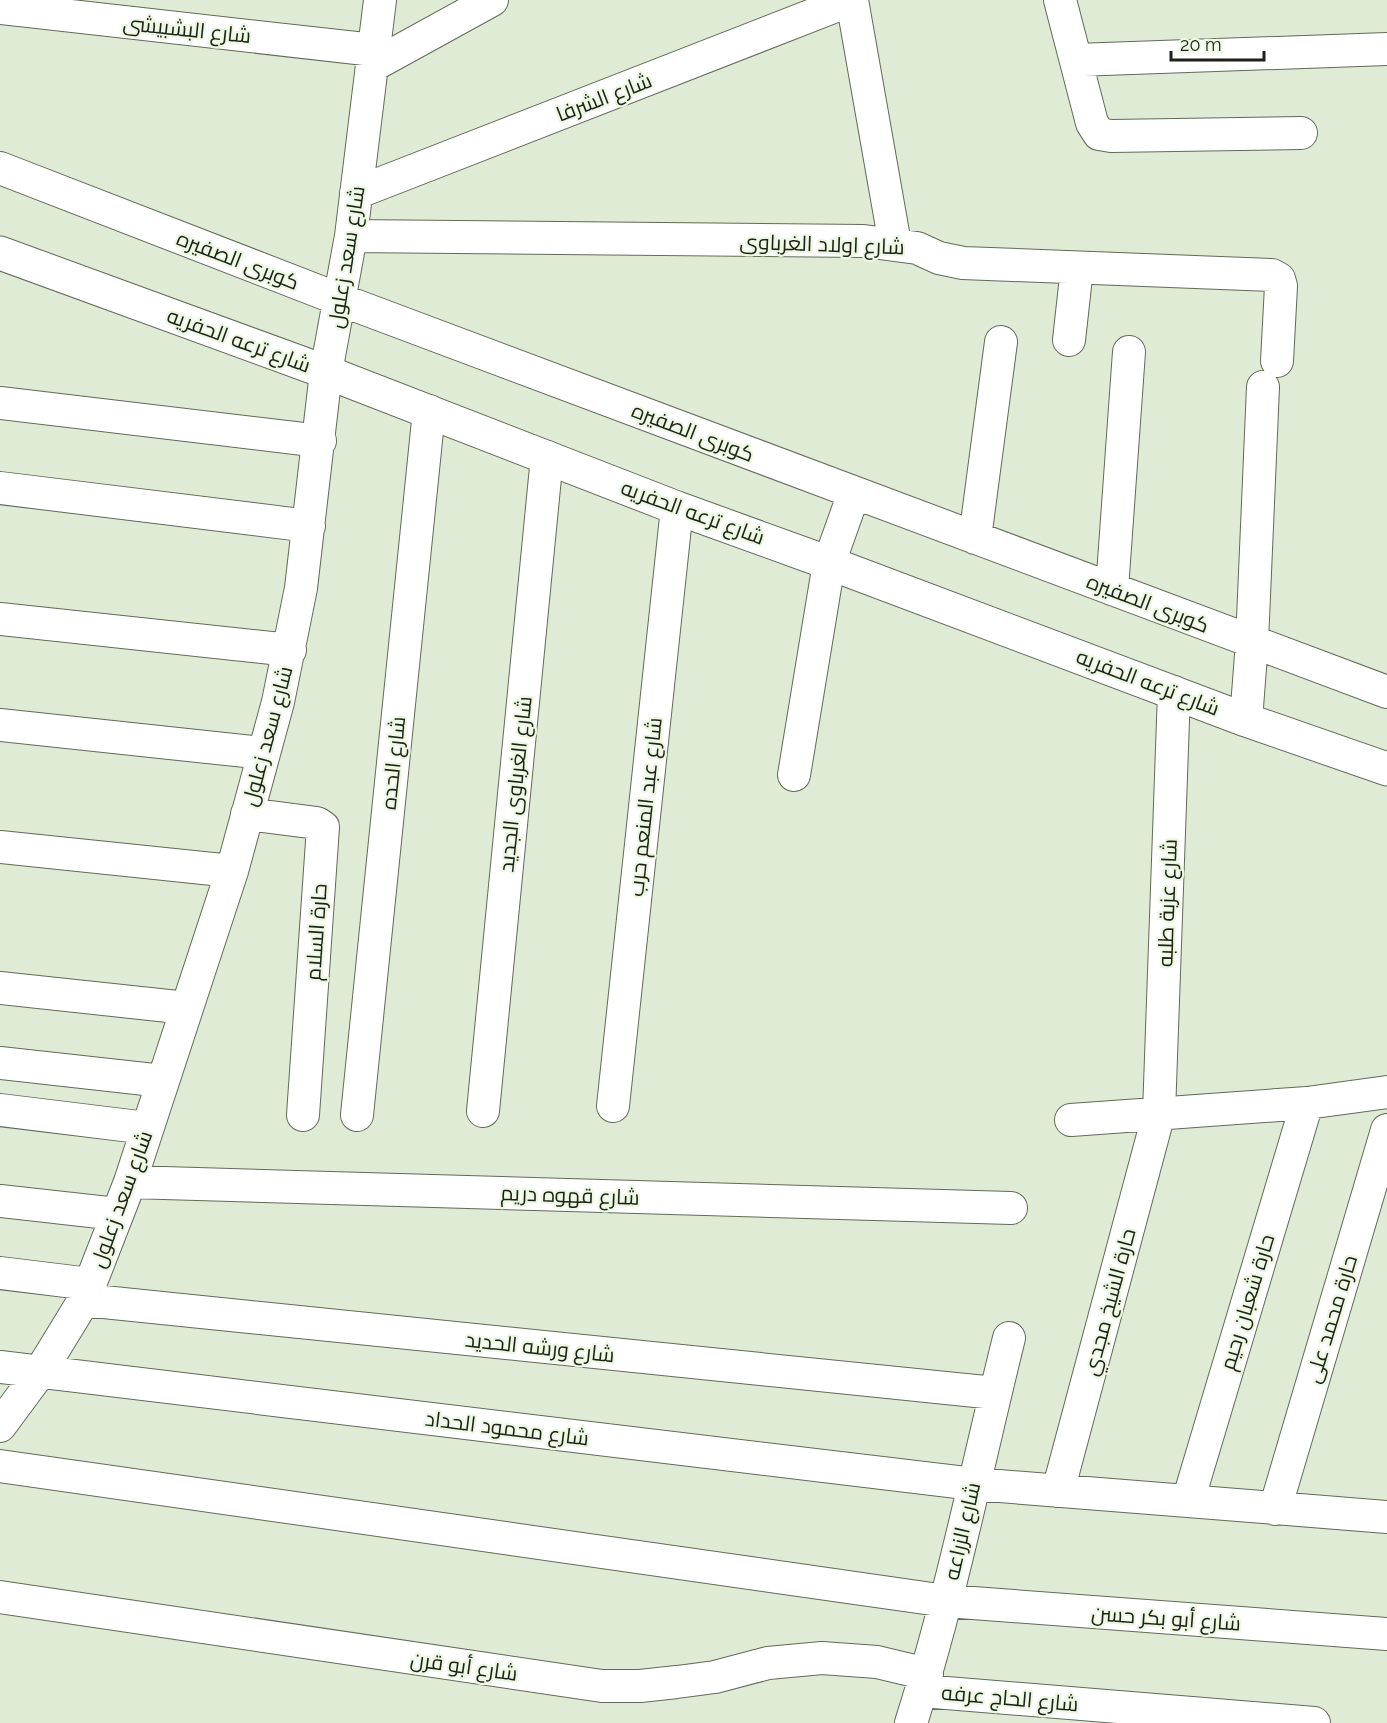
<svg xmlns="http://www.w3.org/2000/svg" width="1387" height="1723" viewBox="0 0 1387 1723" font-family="Raleway,Cairo,sans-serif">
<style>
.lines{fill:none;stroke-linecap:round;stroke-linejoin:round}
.street-casing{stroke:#616b58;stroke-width:34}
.secondary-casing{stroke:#616b58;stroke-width:35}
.street{stroke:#fff;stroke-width:32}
.secondary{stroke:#fff;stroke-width:33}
.labels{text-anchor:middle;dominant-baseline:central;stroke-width:4.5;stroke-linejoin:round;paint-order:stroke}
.street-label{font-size:21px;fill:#1d2119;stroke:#ecf8e2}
</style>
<rect width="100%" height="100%" fill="#dfebd5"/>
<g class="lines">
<g class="street-casing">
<path id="street" d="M852 0 895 244
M1060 0 1092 123 1099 134 1111 136 1301 133
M0 8 374 50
M1076 60 1387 49
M372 66 492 0
M0 168 341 300 1387 692
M356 193 851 0
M351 236 864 241 917 248 939 258 963 263 1272 275 1279 279 1281 286 1277 361
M1069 340 1077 268
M0 403 320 441
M0 488 309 526
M975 538 1001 342
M1112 589 1129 352
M0 619 290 650
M1246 720 1252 642 1263 387
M0 725 263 753
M794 775 829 563 854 493
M247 814 317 823 323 827 303 1115
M0 847 232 871
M0 988 187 1008
M0 1063 163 1081
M613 1106 677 508
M0 1110 147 1128
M483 1111 547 457
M357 1115 429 411
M1071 1120 1307 1103 1387 1092
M130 1182 1011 1208
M0 1201 117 1214
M0 1273 90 1284
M84 1300 995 1393
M0 1367 974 1484 1387 1517
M0 1426 40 1372 84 1300 130 1182 232 871 278 702 301 588 326 372 351 236 380 0
M0 1466 946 1601 1387 1634
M1058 1491 1159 1113 1174 692
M1188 1501 1307 1103
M1275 1509 1387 1130
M0 1597 602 1686H640L677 1682 715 1677 768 1663 822 1658 877 1662 927 1674
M922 1691 1314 1723
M911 1723C951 1597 977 1467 1009 1338"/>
</g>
<g class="secondary-casing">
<path id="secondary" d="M0 253 326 372 677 508 829 563 1246 720 1387 769"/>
</g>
<use href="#street" class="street"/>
<use href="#secondary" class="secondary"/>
</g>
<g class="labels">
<g class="street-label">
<text transform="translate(187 29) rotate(6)">شارع البشبيشى</text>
<text transform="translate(604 97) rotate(-21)">شارع الشرفا</text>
<text transform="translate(822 244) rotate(2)">شارع اولاد الغرباوى</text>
<text transform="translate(346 257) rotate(-81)">شارع سعد زعلول</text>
<text transform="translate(238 260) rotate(21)">كوبرى الصفيره</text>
<text transform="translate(239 340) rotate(20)">شارع ترعه الحفريه</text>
<text transform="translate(693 432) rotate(21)">كوبرى الصفيره</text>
<text transform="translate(693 512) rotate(20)">شارع ترعه الحفريه</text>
<text transform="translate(1148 603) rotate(21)">كوبرى الصفيره</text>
<text transform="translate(1148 682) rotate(21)">شارع ترعه الحفريه</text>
<text transform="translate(267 736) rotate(-75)">شارع سعد زعلول</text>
<text transform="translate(393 763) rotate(-84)">شارع الحده</text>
<text transform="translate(515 784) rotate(-84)">شارع الغرباوى الجديد</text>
<text transform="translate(645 807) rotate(-84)">شارع عبد المنعم حرب</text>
<text transform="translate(1167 903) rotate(-88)">شارع عزبة طلبه</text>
<text transform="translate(316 932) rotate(-86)">حارة السلام</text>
<text transform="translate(570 1195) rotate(2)">شارع قهوه دريم</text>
<text transform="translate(121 1199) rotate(-70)">شارع سعد زعلول</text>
<text transform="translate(1109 1302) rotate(-75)">حارة الشيخ مجدي</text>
<text transform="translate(1247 1302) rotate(-73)">حارة شعبان رحيم</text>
<text transform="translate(1331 1319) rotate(-73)">حارة محمد على</text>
<text transform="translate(540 1347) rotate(6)">شارع ورشه الحديد</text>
<text transform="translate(507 1428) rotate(7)">شارع محمود الحداد</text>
<text transform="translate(962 1531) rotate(-77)">شارع الزراعه</text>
<text transform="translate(1166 1618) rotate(4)">شارع أبو بكر حسن</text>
<text transform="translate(464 1666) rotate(8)">شارع أبو قرن</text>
<text transform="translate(1010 1698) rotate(5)">شارع الحاج عرفه</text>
</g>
</g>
<path d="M1171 51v9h93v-9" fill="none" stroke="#1d2119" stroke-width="3"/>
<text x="1180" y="51" font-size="18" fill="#1d2119" stroke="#ecf8e2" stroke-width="4.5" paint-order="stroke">20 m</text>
</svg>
